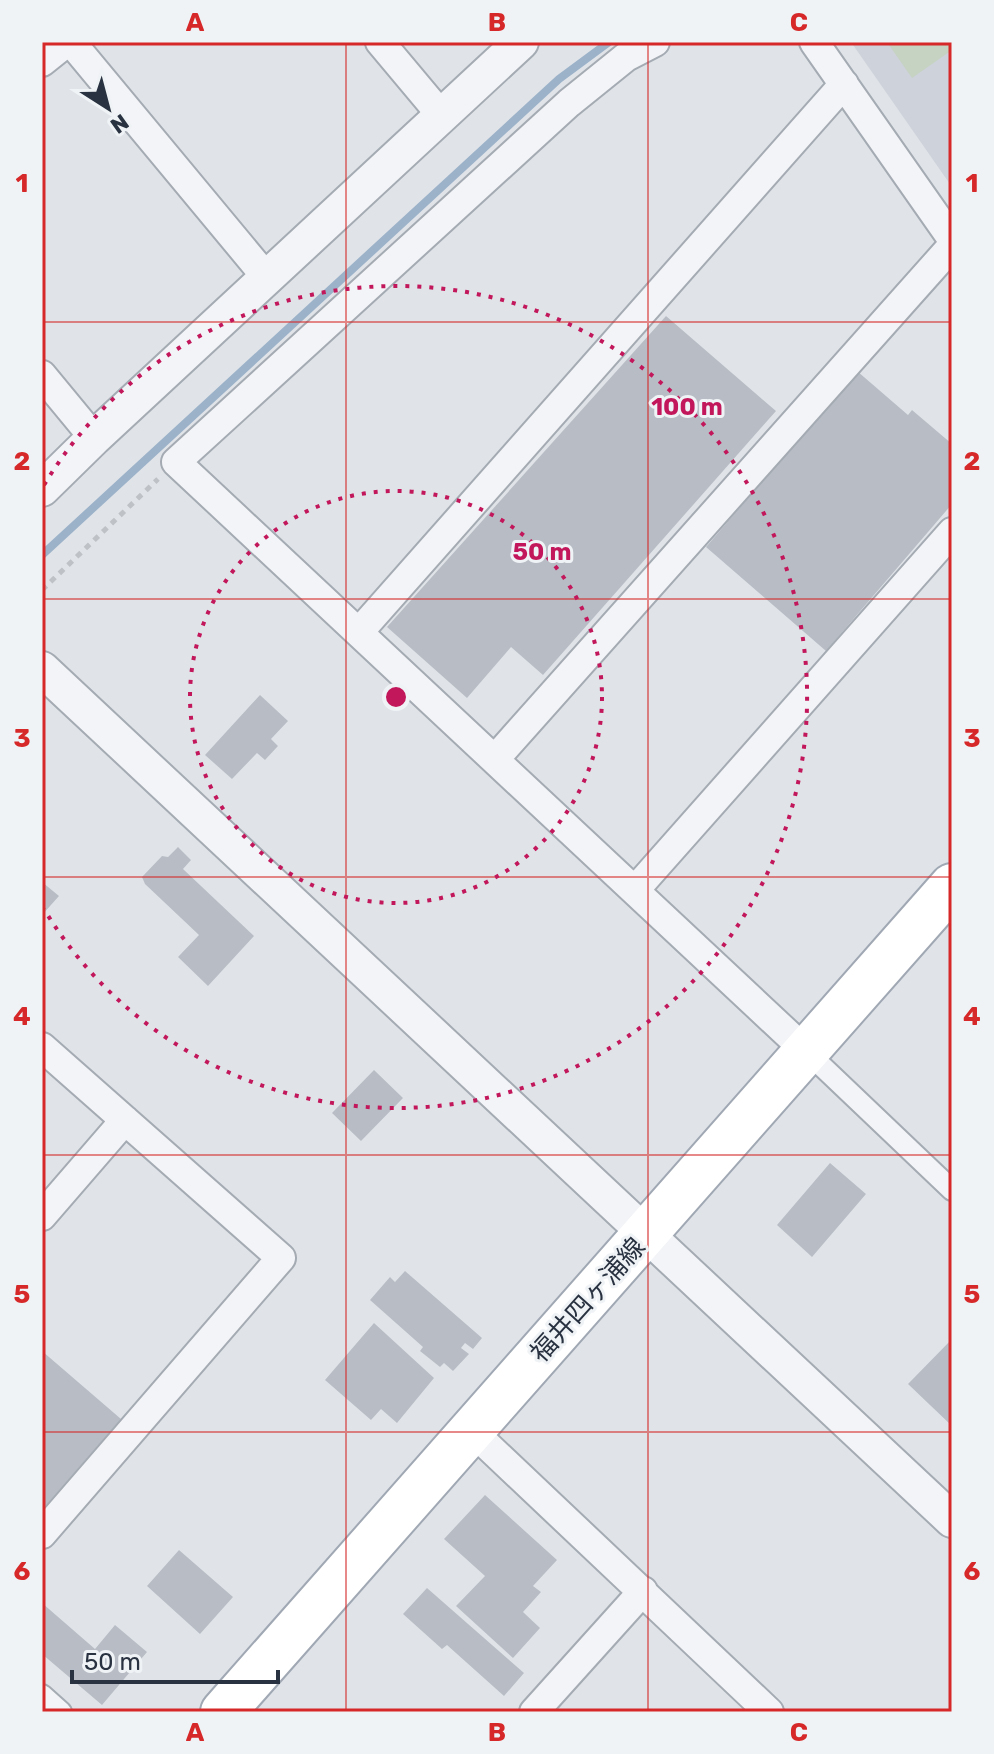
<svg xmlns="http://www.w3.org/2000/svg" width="994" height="1754" viewBox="0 0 994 1754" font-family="Rubik,'Noto Sans JP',sans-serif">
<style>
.built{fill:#ced3db}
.green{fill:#c6d2c2}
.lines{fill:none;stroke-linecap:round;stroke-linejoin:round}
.stream{stroke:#9cb2c8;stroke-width:8}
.building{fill:#b8bdc5}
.pedestrian-casing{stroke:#a5abb3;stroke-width:24}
.minor-casing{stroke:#a5abb3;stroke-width:32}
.tertiary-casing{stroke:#a5abb3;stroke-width:38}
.primary-casing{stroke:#a0a8b4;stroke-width:48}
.path{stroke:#bec2c7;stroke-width:5;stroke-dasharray:6 6;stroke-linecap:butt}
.pedestrian{stroke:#f3f4f7;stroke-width:20}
.minor{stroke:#f3f4f7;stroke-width:28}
.tertiary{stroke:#f3f4f7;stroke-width:34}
.primary{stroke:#fff;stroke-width:44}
.grid{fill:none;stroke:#d62828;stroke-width:2;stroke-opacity:0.55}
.ring{fill:none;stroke:#c2185b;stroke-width:4;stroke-dasharray:4 8}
.labels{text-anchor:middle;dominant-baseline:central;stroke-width:6;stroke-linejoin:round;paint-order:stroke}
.street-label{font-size:26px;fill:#293240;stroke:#f0f3f6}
.centre{fill:#c2185b;stroke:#f0f3f6;stroke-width:4}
.ring-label{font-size:24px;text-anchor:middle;font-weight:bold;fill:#c2185b;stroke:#f0f3f6;stroke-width:6;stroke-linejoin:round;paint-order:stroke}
.neatline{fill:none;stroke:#d62828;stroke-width:3}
.grid-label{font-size:26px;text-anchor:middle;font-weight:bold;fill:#d62828}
</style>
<rect width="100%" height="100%" fill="#e0e4e9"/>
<path class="built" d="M851 42H952V187Z"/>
<path class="green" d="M887 42H949L952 50 912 78Z"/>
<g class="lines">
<path class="stream" d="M42 555 559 79 609 42"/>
</g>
<path class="building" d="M666 316 776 411 543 675 511 647 467 698 387 627Z
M857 371 908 415 912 410 952 444V504L826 651 706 547Z
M260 695 288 721 271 739 278 746 265 760 257 753 232 779 205 755Z
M178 847 191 860 183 869 254 936 208 986 178 957 199 935 145 884 142 877 162 856 168 857Z
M42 882 59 896 42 915Z
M374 1070 403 1098 361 1141 332 1113Z
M830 1163 866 1194 812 1257 777 1225Z
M405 1271 482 1338 473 1349 465 1343 461 1348 469 1354 453 1371 444 1363 440 1367 420 1351 423 1347 370 1300 390 1277 395 1282Z
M374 1323 434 1378 397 1423 381 1409 371 1420 325 1380Z
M952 1339V1426L908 1384Z
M42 1351 121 1419 42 1510Z
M485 1495 557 1560 533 1586 541 1592 523 1612 540 1628 513 1658 456 1606 485 1576 444 1539Z
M179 1550 233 1597 200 1634 147 1586Z
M427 1588 524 1673 504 1696 447 1645 442 1649 403 1614Z
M42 1603 95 1649 115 1625 147 1652 102 1705 42 1654Z"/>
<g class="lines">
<g class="pedestrian-casing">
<path id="pedestrian" d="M806 1051 952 1190
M42 1695 61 1712"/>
</g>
<g class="minor-casing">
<path id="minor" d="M71 42 267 278
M380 42 442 116
M655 42 626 57 569 103 176 462 806 1051
M814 42 952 239
M42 62 67 42
M42 375 94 438
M359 632 844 84
M495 759 952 246
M635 890 952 532
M42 1047 281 1258 42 1534
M42 1216 125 1120
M471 1430 769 1712
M534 1712 643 1591"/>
</g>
<g class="tertiary-casing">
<path id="tertiary" d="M42 489 94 438 521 42
M42 669 952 1520"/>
</g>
<g class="primary-casing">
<path id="primary" d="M223 1712 952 886"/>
</g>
<path class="path" d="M42 590 158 479"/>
<use href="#pedestrian" class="pedestrian"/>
<use href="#minor" class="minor"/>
<use href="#tertiary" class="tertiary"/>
<use href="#primary" class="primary"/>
</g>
<path class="grid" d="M346 42V1712M648 42V1712M42 322H952M42 599H952M42 877H952M42 1155H952M42 1432H952"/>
<g class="ring">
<circle cx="396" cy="697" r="206"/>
<path d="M44 485A411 411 0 1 1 44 909"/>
</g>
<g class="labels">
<g class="street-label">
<text transform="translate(588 1300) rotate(-48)">福井四ヶ浦線</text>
</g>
</g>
<circle cx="396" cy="697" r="12" class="centre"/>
<g class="ring-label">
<text x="687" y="415">100 m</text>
<text x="542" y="560">50 m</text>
</g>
<rect width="994" height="1754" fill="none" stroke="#f0f3f6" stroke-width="88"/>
<g transform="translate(108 108) rotate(144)" stroke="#f0f3f6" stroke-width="6" paint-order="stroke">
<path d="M0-6L14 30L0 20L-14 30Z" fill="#293240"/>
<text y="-12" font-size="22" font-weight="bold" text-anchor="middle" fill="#293240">N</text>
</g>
<path d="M72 1670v12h206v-12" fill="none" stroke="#293240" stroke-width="4"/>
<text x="84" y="1670" font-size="24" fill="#293240" stroke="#f0f3f6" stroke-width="6" paint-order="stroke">50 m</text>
<rect x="44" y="44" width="906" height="1666" class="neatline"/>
<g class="grid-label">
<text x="195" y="31">A</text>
<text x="497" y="31">B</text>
<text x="799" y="31">C</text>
<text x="22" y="192">1</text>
<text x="972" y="192">1</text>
<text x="22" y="470">2</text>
<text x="972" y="470">2</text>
<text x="22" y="747">3</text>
<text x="972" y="747">3</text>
<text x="22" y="1025">4</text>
<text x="972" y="1025">4</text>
<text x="22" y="1303">5</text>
<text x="972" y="1303">5</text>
<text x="22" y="1580">6</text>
<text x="972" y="1580">6</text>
<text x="195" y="1741">A</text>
<text x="497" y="1741">B</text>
<text x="799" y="1741">C</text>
</g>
</svg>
